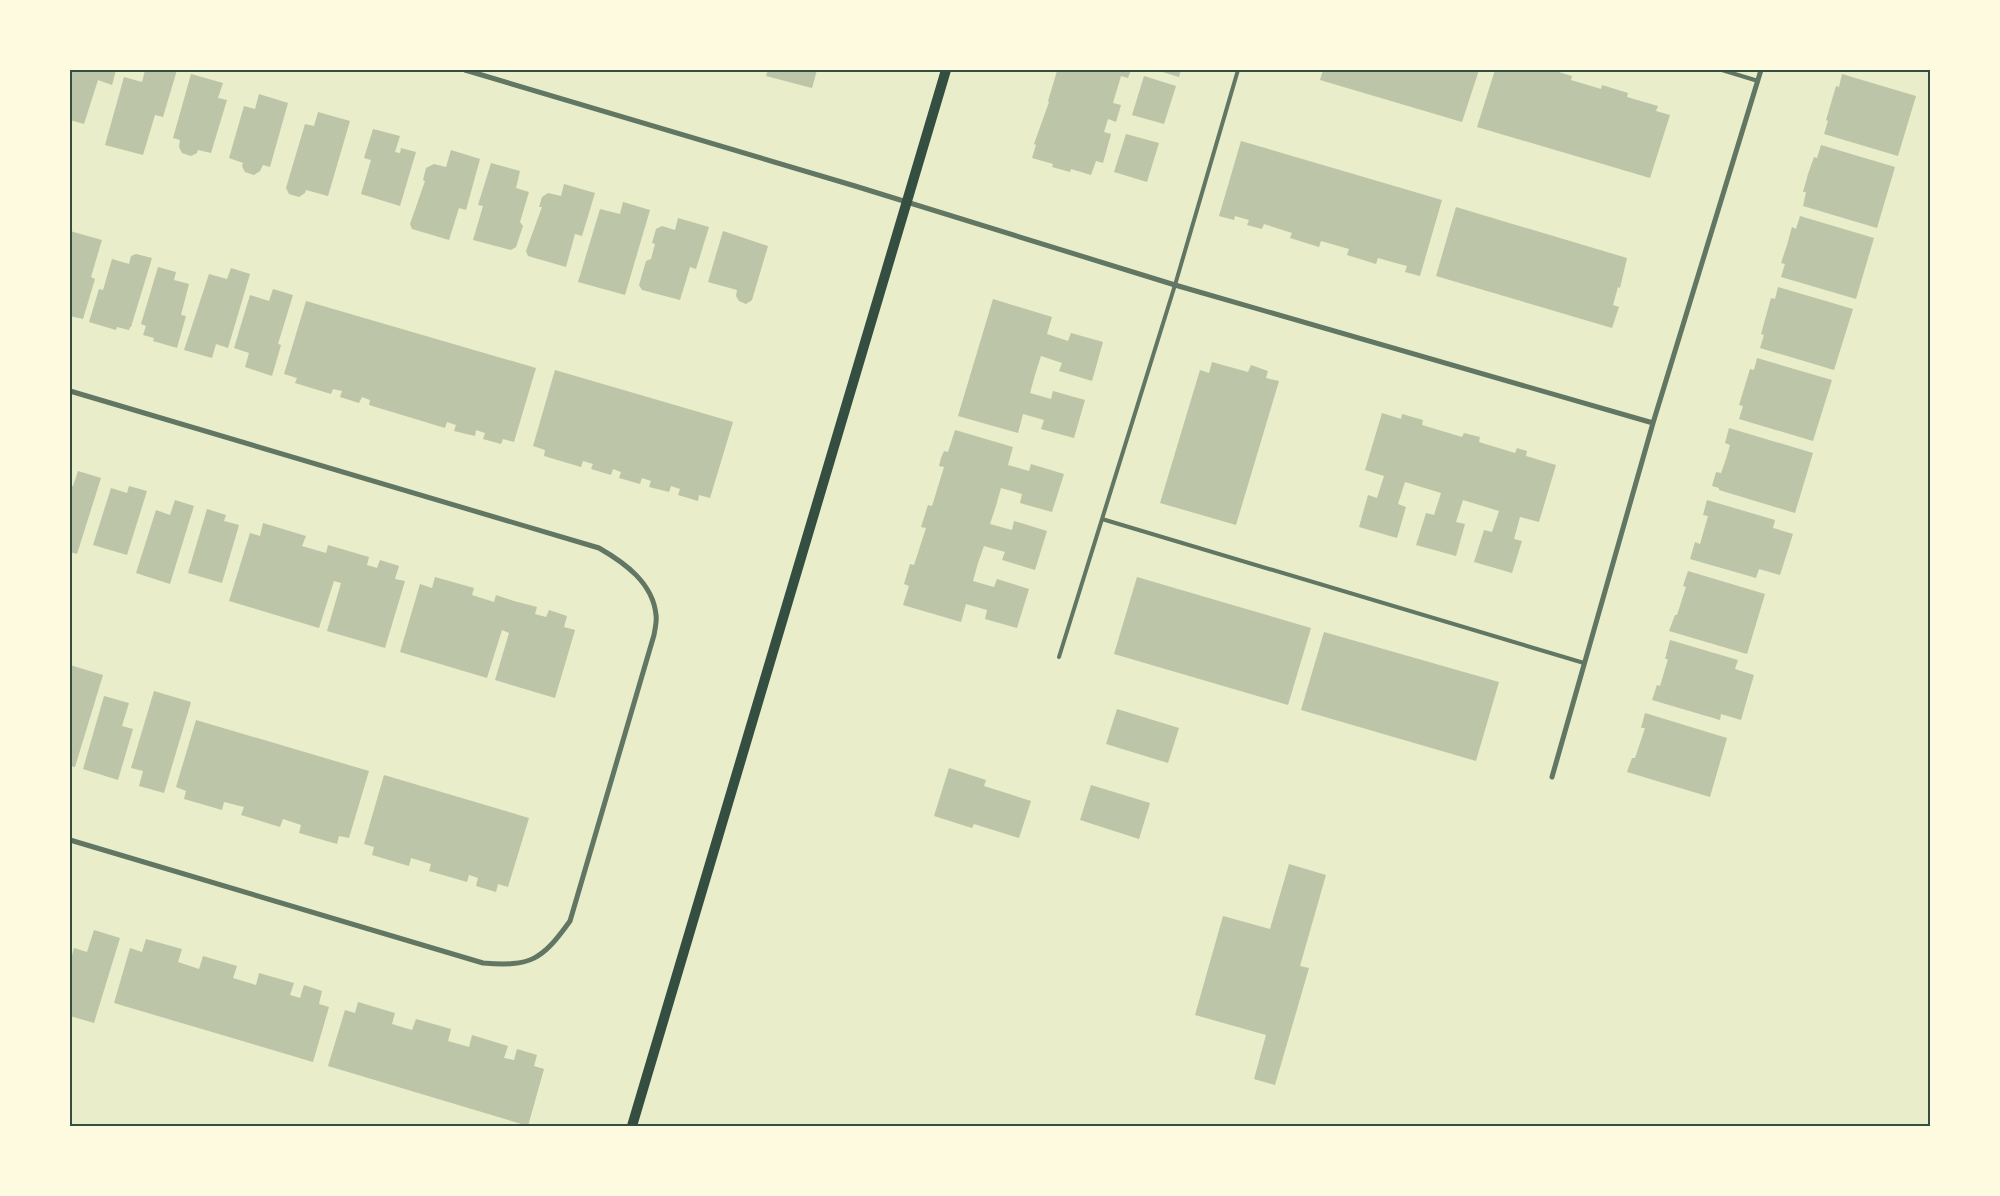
<svg xmlns="http://www.w3.org/2000/svg" width="2000" height="1196" viewBox="0 0 2000 1196" font-family="'Nunito Sans',sans-serif">
<style>
.building{fill:#bcc5a7}
.lines{fill:none;stroke-linecap:round;stroke-linejoin:round}
.service{stroke:#617663;stroke-width:4}
.minor{stroke:#617663;stroke-width:5}
.secondary{stroke:#344e41;stroke-width:10}
.neatline{fill:none;stroke:#344e41;stroke-width:2}
</style>
<rect width="100%" height="100%" fill="#e9edc9"/>
<path class="building" d="M70 70H116L112 85 98 80 84 124 70 120Z
M145 70H177L163 117 155 115 143 155 105 145 124 77 142 82Z
M768 70H817L812 88 766 76Z
M1059 70H1131L1128 78 1121 76 1113 103 1121 105 1116 122 1108 119 1104 132 1111 134 1103 163 1096 161 1091 175 1071 169 1070 172 1052 167 1053 164 1032 158 1036 145 1034 144 1049 102 1048 101 1057 71Z
M1156 70H1181L1179 77Z
M1323 70H1479L1462 122 1320 80Z
M1495 70H1536L1543 72 1544 70H1552L1572 76 1571 80 1601 89 1602 85 1628 93 1627 97 1658 106 1656 111 1670 115 1650 178 1477 127Z
M191 74 223 83 218 98 227 100 211 153 198 150 197 153 191 156 182 153 179 147 180 140 173 138Z
M1842 74 1916 96 1898 156 1824 134 1828 121 1826 120 1836 86 1839 87Z
M1144 76 1176 86 1164 124 1132 115Z
M259 94 288 103 270 167 263 165 260 171 254 175 245 172 242 166 243 163 229 158 244 106 255 109Z
M318 112 350 121 328 196 306 190 305 193 299 197 289 194 286 188 305 124 314 126Z
M373 129 400 136 395 152 400 153 401 148 416 152 400 206 361 194 371 160 364 158Z
M1126 134 1159 143 1147 182 1114 172Z
M1241 141 1442 200 1420 276 1405 272 1407 266 1392 262 1378 258 1376 264 1347 255 1349 249 1321 241 1319 247 1290 238 1292 233 1264 224 1262 229 1247 225 1249 220 1235 216 1234 220 1219 216Z
M1821 145 1895 167 1877 228 1803 206 1806 192H1803L1808 174 1814 157 1817 158Z
M451 150 480 159 466 210 459 208 449 240 412 229 410 224 425 181 423 180 426 168 434 164 446 167Z
M491 163 520 171 516 188 529 192 520 222 523 226 516 247 511 250 473 240 483 206 478 205Z
M564 184 595 193 582 236 575 234 566 267 528 256 526 251 542 207H539L542 197 548 193 561 196Z
M623 202 650 210 625 295 578 282 600 209 620 214Z
M1456 207 1627 258 1620 288 1618 287 1613 305 1619 307 1612 328 1436 276Z
M1800 216 1874 238 1856 299 1781 277 1785 264 1781 263 1787 245 1792 227 1796 229Z
M678 218 709 227 696 269 690 267 680 300 642 290 639 285 646 261 651 259 655 244 652 243 656 229 662 226 675 230Z
M70 231 102 240 91 277 95 279 83 319 70 316Z
M723 231 768 246 752 300 746 304 739 301 736 296 737 290 708 282Z
M136 254 152 258 131 327H130L129 330 117 327 116 330 89 322 99 289 103 290 112 259 129 264 131 256Z
M158 267 176 272 174 280 189 284 181 315 186 316 177 348 153 341 154 338 143 335 146 326 141 324Z
M231 268 250 274 228 348 216 344 212 358 184 350 209 274 227 279Z
M1778 287 1853 309 1834 370 1760 348 1764 335 1761 334 1771 298 1775 299Z
M273 289 293 295 278 344 281 345 272 376 245 367 249 353 234 348 250 295 269 301Z
M993 299 1052 317 1047 334 1068 341 1071 333 1103 342 1092 381 1059 371 1062 363 1041 356 1035 375 1030 393 1051 399 1053 391 1085 400 1074 438 1041 429 1044 420 1023 414 1018 433 958 416Z
M306 301 536 368 514 442 503 439 501 444 483 439 485 433 476 430 475 436 454 431 456 425 447 422 445 428 369 405 370 400 362 397 359 403 340 397 342 391 333 389 331 394 295 383 297 378 284 374Z
M1757 358 1832 380 1813 441 1739 419 1743 406 1739 405 1750 369 1754 370Z
M1212 362 1248 372 1251 365 1268 371 1266 378 1279 381 1236 525 1160 503 1200 370 1209 373Z
M555 370 733 422 710 498 699 495 698 501 678 495 680 489 671 486 669 492 649 487 651 481 642 478 640 484 619 478 621 472 613 469 611 475 591 469 593 464 583 461 581 467 544 456 545 450 533 446Z
M1382 413 1401 419 1402 414 1423 420 1422 425 1462 437 1464 433 1480 437 1479 442 1515 453 1517 448 1527 451 1526 456 1556 465 1539 522 1520 517 1514 539 1522 541 1512 573 1474 562 1484 530 1492 532 1499 511 1463 500 1456 522 1465 524 1456 556 1416 545 1426 513 1434 515 1441 493 1405 482 1398 504 1406 507 1397 538 1359 527 1368 495 1377 498 1384 476 1365 470Z
M1729 428 1813 453 1795 513 1719 490V488L1712 486 1716 472 1721 473 1726 459 1730 445 1725 443Z
M955 430 1013 447 1008 465 1029 471 1031 464 1064 474 1052 512 1020 503 1022 494 1001 488 996 506 990 524 1012 530 1014 521 1047 531 1035 570 1002 560 1005 552 984 546 978 563 973 581 994 587 997 579 1029 589 1017 628 985 619 987 610 966 604 961 622 903 605 909 586 904 584 910 564 914 565 926 528 921 527 928 505 932 506 944 467 939 466 941 458 944 451 948 452Z
M78 471 101 478 77 554 70 552V485L73 486Z
M129 486 147 491 127 555 93 545 111 488 127 493Z
M175 500 194 506 170 584 136 573 156 510 170 515Z
M1707 500 1775 520 1773 528 1793 534 1780 575 1759 569 1756 578 1690 559 1695 542 1700 544 1708 516 1703 515Z
M207 509 226 515 224 521 239 525 222 583 188 573Z
M263 523 306 536 302 546 326 553 328 545 369 557 367 565 377 568 380 560 399 566 395 579 405 581 385 648 327 631 341 583 334 581 319 628 229 601 250 533 260 536Z
M1688 571 1765 594 1747 654 1669 631 1675 615H1677L1686 587 1683 586Z
M435 577 474 588 472 595 494 602 496 595 514 601 537 607 535 614 546 617 549 610 567 616 564 627 575 630 555 698 495 680 509 633 502 630 487 678 400 652 420 584 432 588Z
M1137 577 1311 628 1288 705 1114 654Z
M1324 632 1499 682 1476 761 1301 710Z
M1670 640 1738 660 1735 669 1754 675 1741 720 1721 714 1720 720 1652 700 1657 685 1660 686 1668 659H1665Z
M70 665 103 675 75 767 70 766Z
M154 691 191 702 164 793 139 786 143 771 131 768Z
M104 696 129 703 122 726 133 729 118 780 83 769Z
M1117 709 1179 728 1168 763 1106 744Z
M1645 713 1727 738 1710 797 1627 772 1632 758H1635L1645 728H1641Z
M196 720 369 771 349 838 339 836 337 844 299 833 301 825 283 819 280 827 241 815 244 807 224 802 222 810 184 799 186 791 176 787Z
M949 768 986 780 984 786 1031 801 1019 838 974 824 972 828 934 816Z
M384 775 529 818 508 887 498 884 496 892 476 886 478 878 469 875 467 882 429 871 431 864 411 858 409 866 372 855 374 847 364 844Z
M1091 785 1150 803 1139 839 1080 820Z
M1289 864 1326 875 1300 966 1309 968 1275 1085 1254 1079 1266 1035 1195 1015 1223 916 1270 929Z
M94 930 120 938 94 1023 70 1016V963L74 948 87 952Z
M146 939 182 949 178 962 199 969 203 956 237 966 233 978 256 985 259 973 294 983 290 995 300 998 304 985 322 991 319 1004 329 1007 313 1062 114 1003 130 948 142 952Z
M358 1002 395 1013 392 1024 412 1030 416 1019 451 1029 448 1041 469 1047 472 1035 508 1046 504 1058 514 1060 517 1049 537 1055 534 1066 544 1069 528 1126 328 1066 345 1010 355 1013Z"/>
<g class="lines">
<path class="service" d="M1722 70 1758 81
M1102 519 1584 663
M1059 657 1175 285 1238 70"/>
<path class="minor" d="M465 70 855 186 1175 285 1653 423
M70 391 599 548C625 563 653 583 656 615 657 621 655 629 654 635L570 921C542 960 531 967 483 963L70 840
M1552 777 1653 423 1761 70"/>
<path class="secondary" d="M632 1126 946 70"/>
</g>
<rect width="2000" height="1196" fill="none" stroke="#fefae0" stroke-width="142"/>
<rect x="71" y="71" width="1858" height="1054" class="neatline"/>
</svg>
